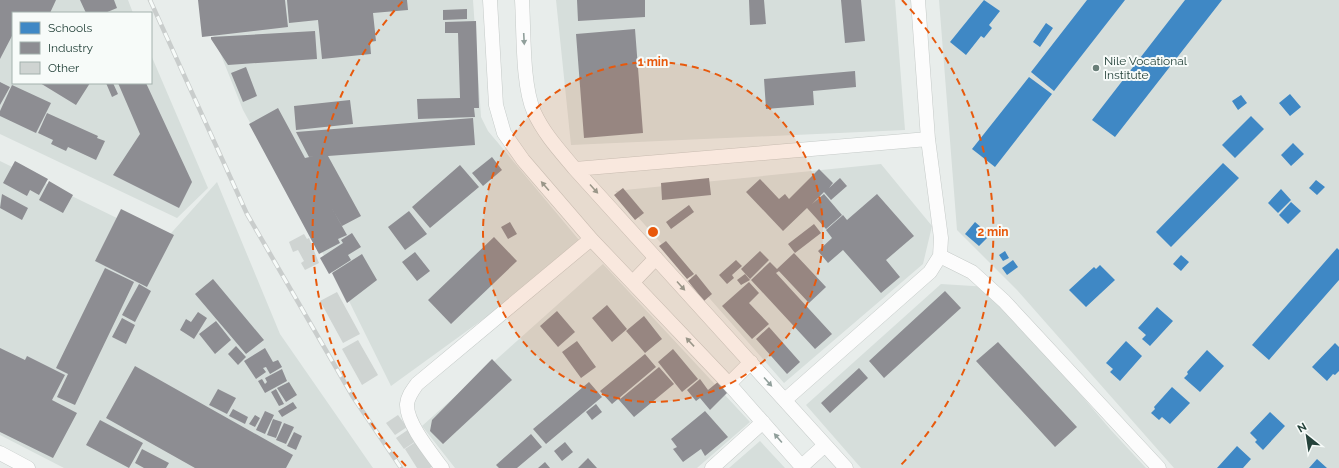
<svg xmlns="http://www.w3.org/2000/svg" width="1339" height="468" viewBox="0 0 1339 468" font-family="Raleway,sans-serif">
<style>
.built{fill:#d6dedb}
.schools{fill:#3f88c5}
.industry{fill:#8d8d92}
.building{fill:#cfd4d2}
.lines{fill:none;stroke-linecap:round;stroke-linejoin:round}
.minor-casing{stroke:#c5cac8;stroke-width:15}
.minor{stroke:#fcfcfc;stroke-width:14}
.rail-casing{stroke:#c9cdcc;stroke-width:4.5}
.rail{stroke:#f7fbf9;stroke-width:3;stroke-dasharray:9;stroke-linecap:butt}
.oneway{fill:#909f9b}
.ring{fill:none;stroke:#e8590c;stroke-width:2;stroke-dasharray:7 5}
.poi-dot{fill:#697e78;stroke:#f7fbf9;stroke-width:1.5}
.labels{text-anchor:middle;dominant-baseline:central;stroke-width:4;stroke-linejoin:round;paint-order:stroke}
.poi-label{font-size:12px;fill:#24423a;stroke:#f7fbf9;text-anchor:start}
.centre{fill:#e8590c;stroke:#f7fbf9;stroke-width:2}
.ring-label{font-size:12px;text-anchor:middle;font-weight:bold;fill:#e8590c;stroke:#f7fbf9;stroke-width:4;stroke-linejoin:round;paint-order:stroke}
</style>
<rect width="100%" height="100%" fill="#e8edeb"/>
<path class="built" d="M0 0H128L133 13H13V83H151V55L208 188 177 218 0 134Z
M199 0H473L481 117 488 131 584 246 391 386 348 299 243 110Z
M556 0H895L905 130 571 145Z
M939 0H1339V468H1174L1017 290 957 230Z
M0 161 164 241 217 182 280 334 373 468H64L0 435Z
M881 164 932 226 923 264 784 383 615 191Z
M603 264 750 422 697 468H455L422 426Z
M941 284 989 287 1110 429 1146 468H861L806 405Z
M760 441 785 468H729Z"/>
<path class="schools" d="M984 0 1000 11 989 25 992 28 984 38 981 36 966 55 950 42Z
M1087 0H1125L1054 91 1031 72Z
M1185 0H1222L1115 137 1092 120Z
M1046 23 1053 28 1040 47 1033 42Z
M1029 77 1052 94 995 167 972 149Z
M1290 94 1301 107 1290 116 1279 103Z
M1241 95 1247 103 1238 110 1232 101Z
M1251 116 1264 129 1235 158 1222 145Z
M1293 143 1304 154 1291 166 1281 155Z
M1223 163 1239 178 1171 247 1156 232Z
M1316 180 1325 187 1317 195 1309 188Z
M1281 189 1291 200 1278 213 1268 203Z
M1291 202 1301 211 1288 224 1279 215Z
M975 222 990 235 979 246 965 234Z
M1337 248 1339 250V280L1269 360 1252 345Z
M1005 251 1009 258 1003 261 999 255Z
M1181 255 1189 262 1181 271 1173 264Z
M1013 260 1018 267 1007 275 1002 268Z
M1100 265 1115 280 1086 307 1069 290 1094 267 1096 269Z
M1157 307 1173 321 1150 346 1142 339 1146 335 1138 328Z
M1126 341 1142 356 1120 381 1110 372 1113 369 1106 363Z
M1335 343 1339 347V371L1335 375 1333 374 1327 381 1312 367Z
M1207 350 1224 366 1200 392 1184 378 1188 374 1187 372Z
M1172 387 1190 403 1170 424 1162 417 1159 420 1151 413 1155 409 1154 407Z
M1270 412 1285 426 1263 450 1255 442 1257 440 1250 433Z
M1237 446 1251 459 1243 468H1217Z
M1317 459 1327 468H1309Z"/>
<path class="industry" d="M0 0H56L50 13H13V34L0 59Z
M80 0H114L117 8 105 13H86Z
M198 0H285L288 27 202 37Z
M287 0H407L408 10 373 13 376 41 370 42 371 54 322 59 318 20 289 23Z
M577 0H645V17L578 21Z
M749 0H764L766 24 750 25Z
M841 0H861L865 41 845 43Z
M467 9V19L443 20V10Z
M476 21 479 108H474L475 117 418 119 417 99 460 98 458 33H445V22Z
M635 29 643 133 584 138 576 34Z
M315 31 317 59 228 65 211 39V37Z
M246 67 257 96 243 102 231 73Z
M855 71 856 87 813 91 814 105 766 109 764 79Z
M0 82 10 87 0 105Z
M40 83H90L76 105Z
M106 83H113L118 94 112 97Z
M118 83H146L192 182 179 208 113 175 140 134Z
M12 85 51 103 36 133 0 116V111Z
M350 100 353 124 296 130 294 106Z
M278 108 305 158 314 156 309 157 296 132 473 118 475 145 328 156 361 216 342 226 330 205 347 235 338 239 340 243 319 254 249 124Z
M47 113 98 136 97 138 105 141 96 160 68 147 66 151 51 144 53 140 38 133Z
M492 157 502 170 483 186 472 173Z
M15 161 48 179 39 195 30 190 27 196 3 183Z
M460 165 479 187 430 228 412 207Z
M819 169 833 183 829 188 840 178 847 186 831 200 824 192 812 204 824 194 842 215 826 229 807 208 783 231 746 192 760 179 779 199 785 194 789 199Z
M709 178 711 195 662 200 661 183Z
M49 181 73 195 63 213 39 200Z
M623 188 644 213 635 220 614 195Z
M2 194 28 208 22 220 0 208Z
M877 194 914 236 886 260 900 277 881 293 843 250 828 263 818 251 832 238 826 230 843 215 847 220Z
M689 205 694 212 671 229 666 222Z
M121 209 174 235 147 287 95 261Z
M409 211 427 234 405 250 388 227Z
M510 222 517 234 508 239 501 227Z
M814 224 821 233 795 253 788 244Z
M352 233 361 247 348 255 351 260 329 274 320 258 343 243 341 240Z
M494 237 517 261 451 324 428 300Z
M666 241 694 274 687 279 659 246Z
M760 251 769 260 750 279 741 269Z
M415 252 430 271 417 281 402 262Z
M794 253 826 287 809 303 777 269Z
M362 254 377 280 347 303 332 273Z
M736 260 742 266 732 275 734 278 727 284 719 275Z
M770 262 779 271 776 273 832 334 815 349 751 280Z
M105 268 134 282 75 405 57 397 68 374 56 368Z
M696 274 712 294 704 301 688 281Z
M745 274 750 280 741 285 737 280Z
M213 279 264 340 246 354 195 294Z
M749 282 759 293 749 303 769 324 752 339 722 306Z
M139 284 151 291 135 322 122 315Z
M945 291 961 308 884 378 869 361Z
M607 305 627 329 612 342 592 318Z
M557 311 575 332 558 347 540 326Z
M198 312 207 318 194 339 180 330 186 319 191 322Z
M644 316 662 339 645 353 626 331Z
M122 318 135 325 126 344 112 337Z
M216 321 231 340 215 354 199 334Z
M769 327 800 362 787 374 756 339Z
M577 341 596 367 581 378 562 352Z
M998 342 1077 427 1055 447 976 361Z
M236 346 246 357 238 365 228 354Z
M0 348 25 360 27 356 65 375 52 400 77 413 53 458 0 432Z
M265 348 273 362 278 360 282 367 270 374 266 367 263 368 266 372 256 379 244 361Z
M673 349 698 379 682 392 658 362Z
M645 354 656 367 612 404 600 391Z
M492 359 512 380 443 444 430 431 432 420Z
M135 366 293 455 286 468H195L106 418Z
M659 367 674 384 634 417 619 400Z
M859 368 868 378 830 413 821 403Z
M282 369 287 381 265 393 258 381 262 379 265 384 267 382 265 378Z
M700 379 708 390 719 381 728 392 710 410 700 398 696 401 687 390Z
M289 382 297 395 286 402 277 388Z
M589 382 602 397 546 444 533 429Z
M218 389 236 398 227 414 209 405Z
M276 389 284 404 279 406 271 392Z
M293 402 297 408 282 417 278 411Z
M596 404 602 412 592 420 586 412Z
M233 409 248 417 245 424 229 416Z
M265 411 274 415 265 434 256 430Z
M705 411 728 437 705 456 701 449 683 462 673 449 677 447 671 439Z
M255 415 260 418 255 427 249 424Z
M273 419 282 422 276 438 267 435Z
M100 420 143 443 129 468 86 445Z
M284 423 294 427 286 444 276 440Z
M294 432 302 436 296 450 287 446Z
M531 434 542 447 517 468H499L496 465Z
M565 442 573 452 562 461 554 451Z
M142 449 169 463 166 468H144L135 463Z
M588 458 597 468H578Z
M545 462 550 468H538Z"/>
<path class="building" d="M304 234 307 239 309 238 319 263 305 270 301 263 304 261 298 250 293 252 289 242Z
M337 292 360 334 343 343 320 301Z
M358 340 378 375 362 385 342 349Z
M398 415 407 427 395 435 386 423Z
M409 429 416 441 404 449 396 438Z
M417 441 434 466 430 468H417L405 449Z"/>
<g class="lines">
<g class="minor-casing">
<path id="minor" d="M490 0 496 105 504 133 523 160 591 239 729 384 803 468
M522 0C524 31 522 85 534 112 544 134 560 151 575 169L846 468
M575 169 928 139
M940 256 972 272 1004 301 1159 468
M633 282 656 258
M729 384 751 362
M785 400 930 272 940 256 941 238 928 139 918 0
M0 453 28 468
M802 466 825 445
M442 468C431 453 406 423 407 404 408 396 412 391 417 384L591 239
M712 468 763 422"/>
</g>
<use href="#minor" class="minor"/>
<g class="rail-casing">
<path id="rail" d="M150 0 247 214 353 397 401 468"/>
</g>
<use href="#rail" class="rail"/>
</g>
<defs><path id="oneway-solid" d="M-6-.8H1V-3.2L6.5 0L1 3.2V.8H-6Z"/></defs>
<g class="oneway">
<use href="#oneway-solid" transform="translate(524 39) rotate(87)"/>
<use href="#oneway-solid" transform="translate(545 186) rotate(-131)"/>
<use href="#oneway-solid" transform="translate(594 189) rotate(48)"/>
<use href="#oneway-solid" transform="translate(681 286) rotate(48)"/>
<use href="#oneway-solid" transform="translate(690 342) rotate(-133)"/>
<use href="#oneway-solid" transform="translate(768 382) rotate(48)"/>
<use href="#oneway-solid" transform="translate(778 438) rotate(-131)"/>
</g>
<circle cx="653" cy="232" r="170" fill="#e8590c" fill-opacity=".12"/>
<g class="ring">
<circle cx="653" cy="232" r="170"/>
<path d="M406 466A340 340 0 0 1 404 0M902 0A340 340 0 0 1 900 466"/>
</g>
<circle class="poi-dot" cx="1096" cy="68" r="4"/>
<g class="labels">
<g class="poi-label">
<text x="1104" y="61">Nile Vocational<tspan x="1104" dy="14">Institute</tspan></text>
</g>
</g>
<circle cx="653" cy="232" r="6" class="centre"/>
<g class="ring-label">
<text x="653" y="66">1 min</text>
<text x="993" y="236">2 min</text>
</g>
<rect x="12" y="12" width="140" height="72" fill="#f7fbf9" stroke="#a3b1ad"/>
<rect x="20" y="22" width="20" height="12" fill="#3f88c5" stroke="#a3b1ad"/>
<text x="48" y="32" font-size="12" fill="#24423a">Schools</text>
<rect x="20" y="42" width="20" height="12" fill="#8d8d92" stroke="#a3b1ad"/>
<text x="48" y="52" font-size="12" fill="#24423a">Industry</text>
<rect x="20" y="62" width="20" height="12" fill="#cfd4d2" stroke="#a3b1ad"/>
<text x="48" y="72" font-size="12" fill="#24423a">Other</text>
<g transform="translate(1307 436) rotate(330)" stroke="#f7fbf9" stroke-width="3" paint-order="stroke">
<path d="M0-3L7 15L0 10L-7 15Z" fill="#24423a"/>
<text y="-6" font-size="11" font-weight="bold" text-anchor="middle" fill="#24423a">N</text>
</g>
</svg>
